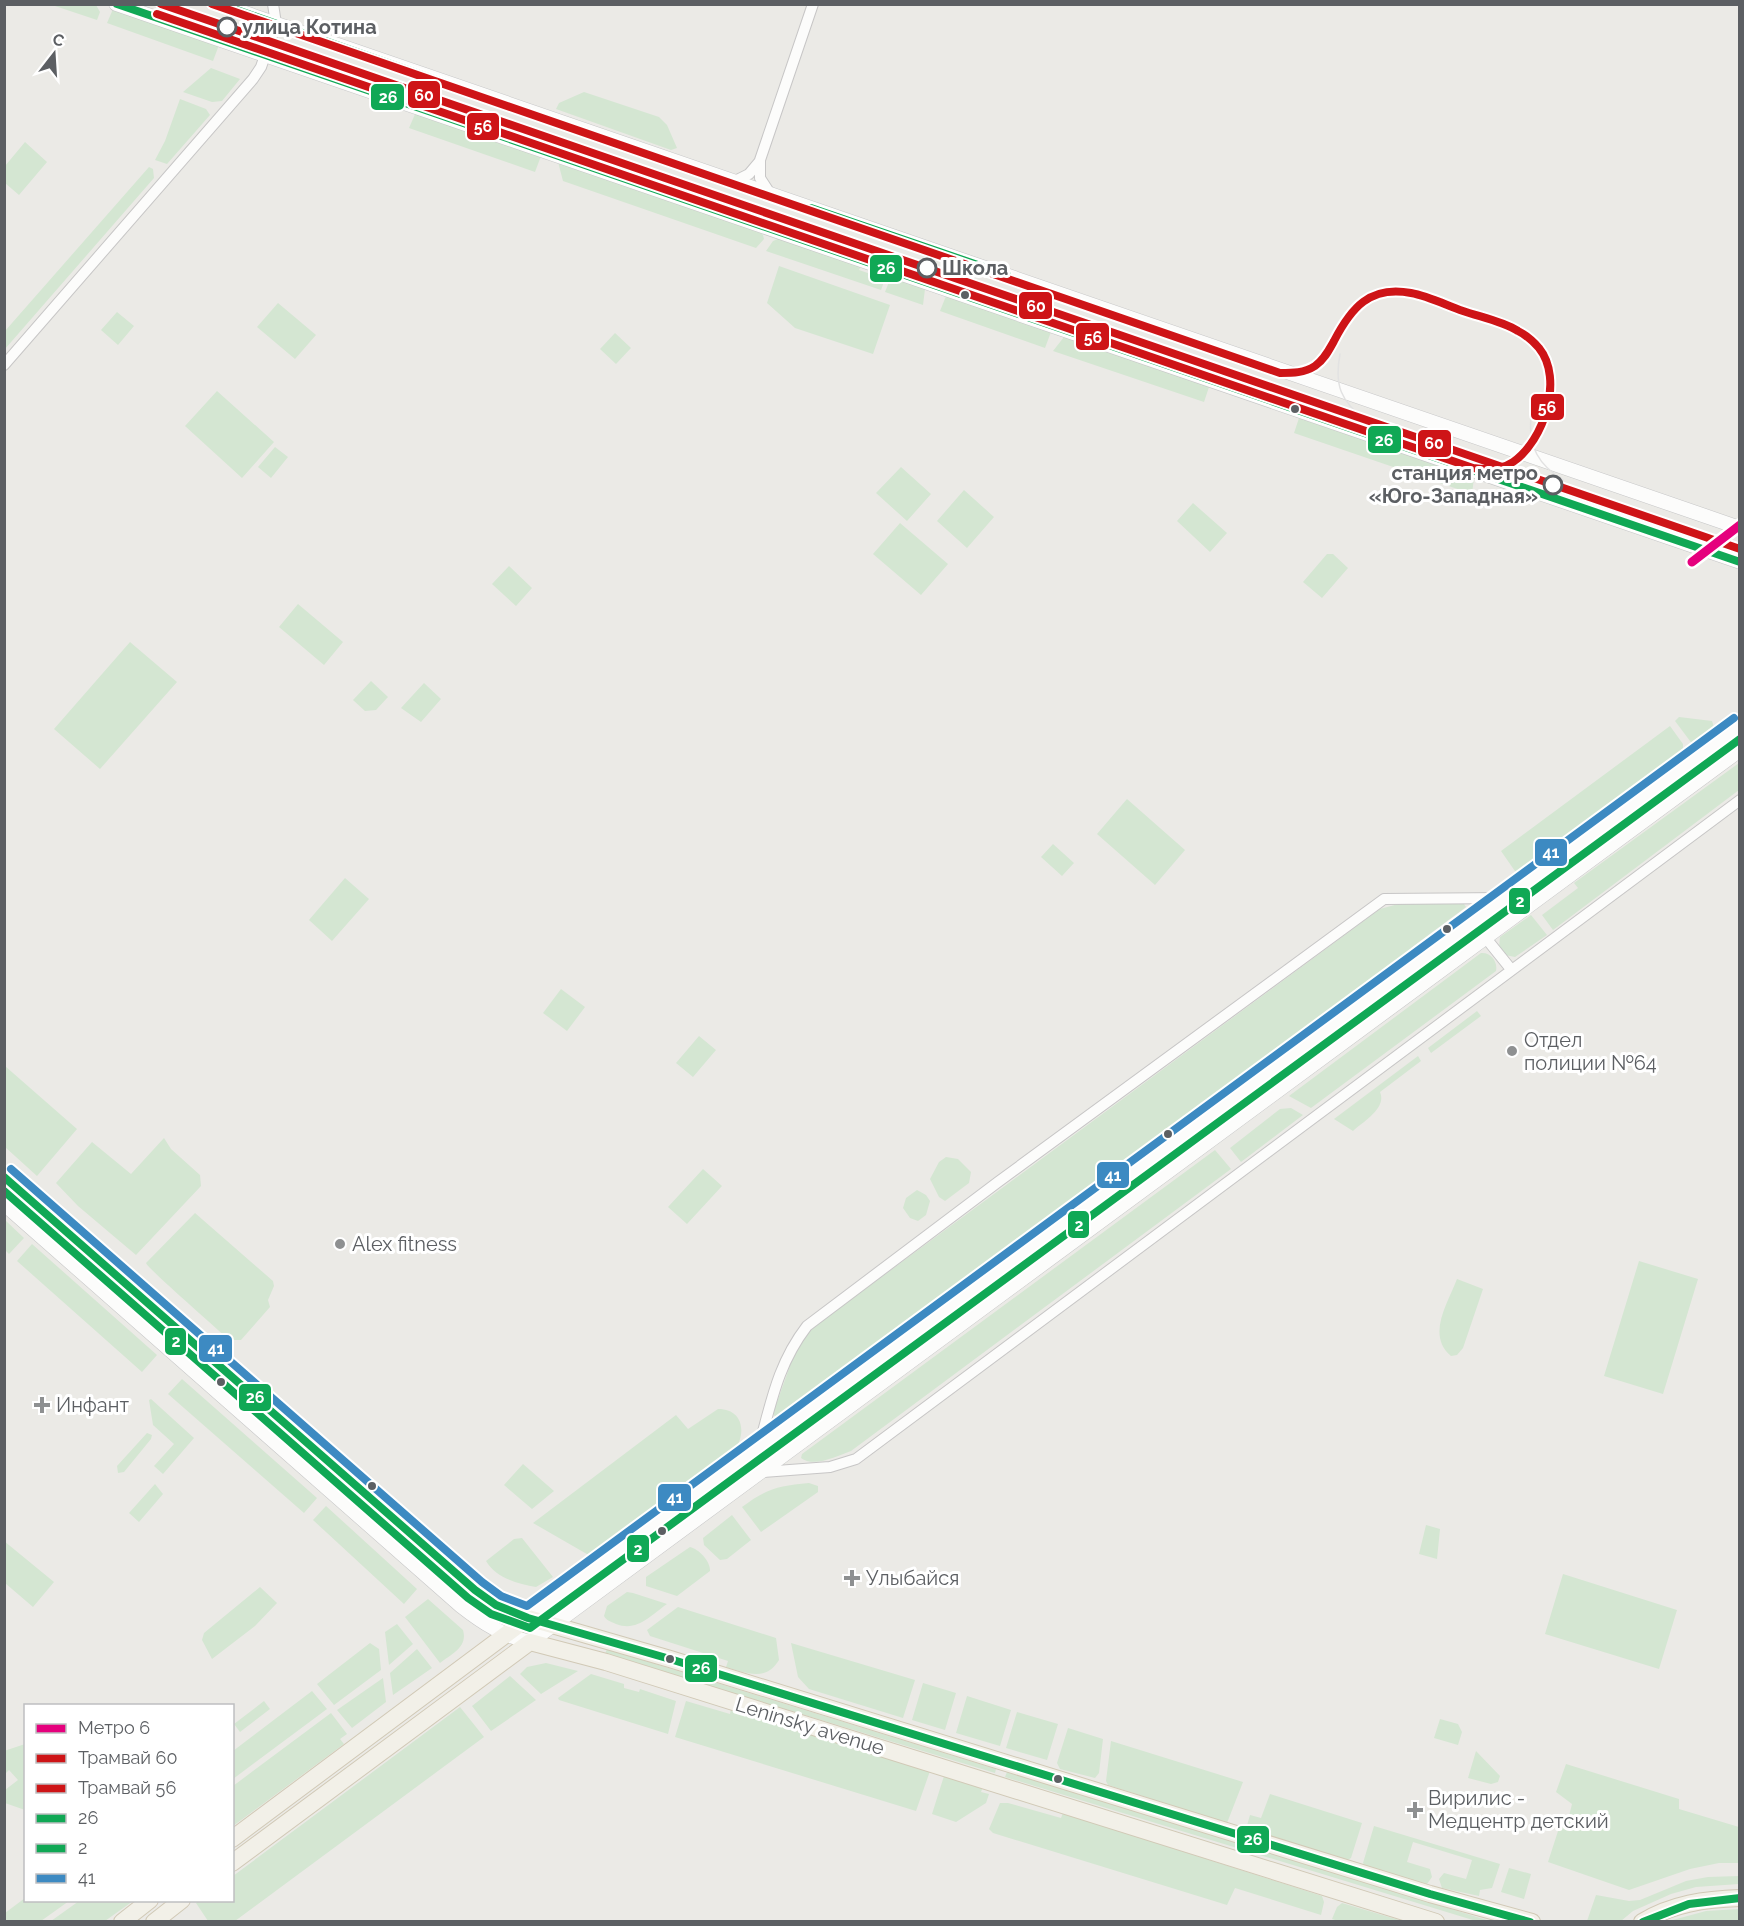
<svg xmlns="http://www.w3.org/2000/svg" width="1744" height="1926" viewBox="0 0 1744 1926" font-family="Raleway,sans-serif">
<style>
.green{fill:#d4e6d2}
.lines{fill:none;stroke-linecap:round;stroke-linejoin:round}
.street-casing{stroke:#c7c6c6;stroke-width:12}
.secondary-casing{stroke:#c6c6c7;stroke-width:15}
.primary-casing{stroke:#d1c9b6;stroke-width:18}
.street{stroke:#fcfcfb;stroke-width:10}
.secondary{stroke:#fcfcfb;stroke-width:14}
.primary{stroke:#f2f0e8;stroke-width:16}
.tram{stroke:#e2e2e2;stroke-width:1.5}
.bus-1-casing{stroke:#fff;stroke-width:12}
.bus-2-casing{stroke:#fff;stroke-width:12}
.bus-3-casing{stroke:#fff;stroke-width:12}
.bus-1{stroke:#10a855;stroke-width:8}
.bus-2{stroke:#10a855;stroke-width:8}
.bus-3{stroke:#3d8ac2;stroke-width:8}
.tram-1-casing{stroke:#fff;stroke-width:12}
.tram-2-casing{stroke:#fff;stroke-width:12}
.tram-1{stroke:#ce1417;stroke-width:8}
.tram-2{stroke:#ce1417;stroke-width:8}
.metro-1-casing{stroke:#fff;stroke-width:14}
.metro-1{stroke:#e5007d;stroke-width:9}
.stop-dot{fill:#fff;stroke:#5c5f63;stroke-width:3}
.bus-dot{fill:#5c5f63;stroke:#fff;stroke-width:2}
.poi-dot{fill:#8e9091;stroke:#fff;stroke-width:2}
.labels{text-anchor:middle;dominant-baseline:central;stroke-width:6;stroke-linejoin:round;paint-order:stroke}
.stop-label{font-size:20px;font-weight:bold;fill:#5c5f63;stroke:#fff;text-anchor:start}
.poi-label{font-size:20px;fill:#5c5f63;stroke:#fff;text-anchor:start}
.street-label{font-size:20px;fill:#5c5f63;stroke:#fff}
.line-badge{stroke:#fff;stroke-width:2}
.badge-label{font-size:16px;text-anchor:middle;font-weight:bold;fill:#fff}
</style>
<rect width="100%" height="100%" fill="#ebeae6"/>
<path class="green" d="M52 5H96L100 12 97 20Z
M113 9 219 45 213 61 107 23Z
M211 68 240 79 222 101 212 102 183 92Z
M584 92 659 117 667 125 677 148 671 150 556 109 559 103Z
M180 99 206 109 210 115 167 164 155 160 165 141Z
M416 112 541 156 535 172 409 128Z
M25 142 47 162 19 195 5 183V166Z
M558 162 762 232 764 239 756 248 563 181Z
M149 167 153 169 154 178 5 349V331Z
M780 238 861 266 859 270 885 279 881 290 766 251 773 241Z
M779 266 890 305 873 354 795 328 767 303Z
M891 277 925 289 923 305 885 292Z
M946 296 1051 332 1045 348 940 311Z
M278 303 316 335 295 359 257 327Z
M117 312 134 326 118 345 101 330Z
M615 333 631 348 616 364 600 349Z
M1064 337 1209 387 1204 402 1053 351Z
M217 391 274 442 242 478 185 426Z
M1299 418 1474 478 1472 494 1294 433Z
M275 447 288 457 271 478 258 467Z
M901 467 931 494 907 521 876 493Z
M964 490 994 517 967 548 937 521Z
M1193 503 1227 533 1210 552 1177 521Z
M900 523 948 564 921 595 873 554Z
M1327 554H1333L1348 568 1322 598 1303 582Z
M509 566 532 588 516 606 492 584Z
M298 604 343 642 324 665 279 627Z
M130 642 177 682 100 769 54 729Z
M371 681 388 697 376 710 365 711 353 700Z
M424 683 441 699 421 722 401 708Z
M1679 717 1712 721 1714 727 1693 745 1675 721Z
M1670 726 1683 744V753L1517 874 1501 851Z
M1739 763V790L1553 930 1542 915 1578 888 1574 883Z
M1127 799 1185 850 1155 885 1097 834Z
M1053 844 1074 863 1062 876 1041 857Z
M345 878 369 899 332 941 309 920Z
M1462 901 1466 907 1411 948 1414 953 862 1362 785 1418 780 1420 775 1417 773 1413 795 1352 811 1329 1380 909 1402 903Z
M1531 915 1547 935 1515 957 1505 955 1499 948 1500 937Z
M1481 953C1491 952 1498 962 1496 971L1311 1108 1289 1096Z
M561 989 585 1007 567 1031 543 1013Z
M1477 1011 1481 1016 1431 1053 1428 1048Z
M699 1036 716 1050 693 1077 676 1063Z
M1418 1056 1421 1061 1380 1092C1387 1108 1364 1121 1353 1131L1334 1119Z
M5 1066 77 1129 37 1176 5 1147Z
M1291 1108 1303 1115 1241 1162 1230 1148 1280 1109Z
M164 1138 171 1149 200 1175 201 1186 136 1255 78 1206 56 1183 92 1142 131 1174Z
M1215 1150 1231 1169 851 1451C837 1456 814 1468 801 1458L802 1454Z
M946 1157 958 1159 971 1172 969 1183 945 1201 939 1197 930 1179 939 1162Z
M703 1169 722 1186 687 1224 668 1207Z
M917 1190 926 1195 930 1201 926 1215 918 1221 910 1218 903 1208 906 1198Z
M195 1213 273 1281 274 1286 268 1300 270 1307 241 1340H229C218 1329 148 1269 146 1263Z
M5 1220 24 1238 9 1254 5 1250Z
M32 1244 157 1355 142 1372 17 1261Z
M1639 1261 1698 1279 1663 1394 1604 1376Z
M1457 1279 1483 1289 1463 1348 1457 1355 1451 1356C1426 1335 1448 1303 1457 1279Z
M182 1379 317 1498 304 1513 168 1394Z
M151 1399 194 1438 163 1474 154 1466 174 1444 153 1425 149 1400Z
M718 1409C745 1409 747 1436 732 1454L592 1557 533 1523 676 1415 688 1429Z
M147 1433 152 1435 151 1439 124 1472 118 1473 117 1466Z
M523 1464 554 1491 532 1509 504 1485Z
M809 1483 818 1486V1492L761 1532 742 1507C767 1488 779 1486 809 1483Z
M155 1484 163 1494 139 1522 129 1513Z
M326 1506 417 1589 404 1604 313 1520Z
M732 1515 751 1540 727 1559 720 1560 704 1545 703 1538Z
M1426 1525 1440 1529 1437 1559 1419 1554Z
M522 1538 553 1577 536 1587C518 1584 496 1578 486 1561L514 1539Z
M4 1541 54 1582 33 1607 5 1583Z
M690 1547C699 1549 711 1562 710 1571L677 1596 646 1586V1577Z
M1563 1574 1677 1610 1659 1669 1545 1634Z
M260 1587 277 1603 255 1626 212 1659 202 1640 204 1633Z
M627 1592 633 1593 667 1604C650 1616 637 1632 616 1624 610 1621 607 1621 604 1616L607 1606Z
M428 1599 463 1630C468 1647 452 1654 440 1663L405 1617Z
M678 1607 776 1638 779 1660C766 1682 746 1673 726 1667L728 1661 650 1636 647 1630Z
M397 1624 413 1644 389 1665 385 1632Z
M370 1643 379 1649 381 1670 334 1705 317 1684Z
M791 1643 915 1680 903 1718 809 1689 798 1677Z
M417 1649 432 1668 393 1695 390 1673Z
M607 1649 996 1769 995 1773 605 1654Z
M546 1663 578 1671 541 1694 520 1674 527 1667Z
M591 1674 624 1684V1688L639 1692 640 1689 676 1701 668 1734 559 1700 558 1698Z
M510 1676 536 1700 491 1731 472 1706Z
M383 1678 386 1702 352 1728 337 1710Z
M923 1683 956 1693 945 1730 912 1720Z
M312 1691 327 1709 233 1779V1751Z
M967 1696 1011 1710 1000 1746 956 1733Z
M264 1701 270 1709 240 1732 234 1724Z
M686 1701 730 1714 731 1709 930 1771 916 1811 675 1737Z
M460 1707 484 1737 235 1921H208L196 1903 199 1901 232 1900 233 1876Z
M1017 1712 1058 1724 1047 1760 1006 1748Z
M331 1713 347 1734 340 1739 344 1744 233 1826V1786Z
M1440 1719 1458 1724 1462 1732 1458 1745 1434 1738Z
M1068 1728 1103 1739 1099 1773 1095 1778 1060 1769 1057 1763Z
M1111 1741 1243 1782 1227 1823 1108 1785 1106 1781Z
M25 1744 26 1810H25L5 1803V1790L18 1780 9 1770 5 1774 4 1751Z
M1476 1751 1500 1776 1498 1782 1491 1784 1468 1778Z
M1566 1764 1679 1799V1809L1739 1827V1863H1719L1690 1869 1629 1890 1548 1862 1559 1828 1568 1820 1572 1804 1556 1792Z
M1007 1772 1490 1921H1476L1005 1777Z
M944 1776 983 1787 981 1792 989 1794 986 1803 956 1822 932 1814Z
M1270 1794 1362 1823 1351 1858 1346 1861 1246 1829 1250 1815 1261 1818Z
M1000 1803H1008L1061 1818 1063 1813 1322 1896 1324 1902 1321 1915 1235 1888 1227 1905 993 1833 989 1829Z
M1374 1826 1500 1864 1492 1888 1480 1890 1479 1896 1442 1888 1439 1879 1444 1873 1466 1879 1472 1860 1413 1842 1407 1862 1430 1869 1432 1877 1427 1884 1366 1867 1363 1863Z
M1509 1868 1531 1874 1524 1899 1501 1892Z
M1739 1876V1884L1696 1887 1671 1894 1633 1911 1621 1921H1587L1596 1895 1629 1901 1640 1900 1686 1881 1708 1877Z
M25 1898 26 1900 69 1901 41 1921H5V1913Z
M79 1901V1900L133 1901 105 1921H51Z
M1342 1903 1399 1920 1403 1921 1341 1922 1332 1919 1337 1907Z
M1739 1909V1921H1669L1706 1911Z"/>
<g class="lines">
<g class="street-casing">
<path id="street" d="M733 182 749 174 760 161
M771 195 760 178V160L813 4
M4 365 253 79 261 67 276 24 273 4
M1485 937 1510 968
M758 1450C771 1404 777 1365 807 1326L998 1182 1384 899 1505 898
M763 1472 830 1467 856 1459 1740 800"/>
</g>
<g class="secondary-casing">
<path id="secondary" d="M116 4 1740 562
M219 4 1740 528
M4 1177 475 1590 496 1605 528 1618 1740 726
M4 1204 461 1606C484 1624 502 1635 530 1642L1740 750"/>
</g>
<g class="primary-casing">
<path id="primary" d="M232 1839 528 1618 670 1659 1430 1894 1532 1922
M232 1863 530 1642 606 1662 1436 1922
M122 1922 150 1900
M154 1922 182 1900
M1642 1922C1672 1904 1705 1899 1740 1898"/>
</g>
<use href="#street" class="street"/>
<use href="#secondary" class="secondary"/>
<use href="#primary" class="primary"/>
<path class="tram" d="M1340 354C1334 386 1341 401 1366 421
M1531 418C1528 447 1539 465 1563 480"/>
<g class="bus-1-casing">
<path id="bus-1" d="M117 4 1740 562
M220 4 448 84
M811 208 1007 275
M4 1177 475 1590 496 1605 528 1618 670 1659 1430 1894 1530 1922
M1643 1922 1689 1904 1740 1898"/>
</g>
<g class="bus-2-casing">
<path id="bus-2" d="M4 1191 468 1598 491 1614 530 1628 1740 739"/>
</g>
<g class="bus-3-casing">
<path id="bus-3" d="M11 1169 482 1582 501 1596 527 1606 1734 718"/>
</g>
<use href="#bus-1" class="bus-1"/>
<use href="#bus-2" class="bus-2"/>
<use href="#bus-3" class="bus-3"/>
<g class="tram-1-casing">
<path id="tram-1" d="M161 4 1740 549"/>
</g>
<g class="tram-2-casing">
<path id="tram-2" d="M157 14 1473 468C1487 470 1501 470 1513 462 1544 441 1564 379 1539 348 1533 341 1526 335 1518 331 1502 321 1480 317 1463 311 1446 305 1428 296 1411 293 1370 285 1351 308 1334 341 1329 350 1324 360 1315 366 1304 373 1293 373 1280 373L212 4"/>
</g>
<use href="#tram-1" class="tram-1"/>
<use href="#tram-2" class="tram-2"/>
<g class="metro-1-casing">
<path id="metro-1" d="M1692 562 1740 525"/>
</g>
<use href="#metro-1" class="metro-1"/>
</g>
<g class="stop-dot">
<circle cx="227" cy="27" r="9"/>
<circle cx="927" cy="268" r="9"/>
<circle cx="1553" cy="485" r="9"/>
</g>
<g class="bus-dot">
<circle cx="965" cy="295" r="5"/>
<circle cx="1295" cy="409" r="5"/>
<circle cx="1447" cy="929" r="5"/>
<circle cx="1168" cy="1134" r="5"/>
<circle cx="221" cy="1382" r="5"/>
<circle cx="372" cy="1486" r="5"/>
<circle cx="662" cy="1531" r="5"/>
<circle cx="670" cy="1659" r="5"/>
<circle cx="1058" cy="1779" r="5"/>
</g>
<g class="poi-dot">
<circle cx="1512" cy="1051" r="6"/>
<circle cx="340" cy="1244" r="6"/>
<path d="M39 1396h6v6h6v6h-6v6h-6v-6h-6v-6h6z"/>
<path d="M849 1569h6v6h6v6h-6v6h-6v-6h-6v-6h6z"/>
<path d="M1412 1801h6v6h6v6h-6v6h-6v-6h-6v-6h6z"/>
</g>
<g class="labels">
<g class="stop-label">
<text x="242" y="27">улица Котина</text>
<text x="942" y="268">Школа</text>
<text x="1538" y="473" text-anchor="end">станция метро<tspan x="1538" dy="23">«Юго-Западная»</tspan></text>
</g>
<g class="poi-label">
<text x="1524" y="1040">Отдел<tspan x="1524" dy="23">полиции №64</tspan></text>
<text x="352" y="1244">Alex fitness</text>
<text x="56" y="1405">Инфант</text>
<text x="866" y="1578">Улыбайся</text>
<text x="1428" y="1798">Вирилис -<tspan x="1428" dy="23">Медцентр детский</tspan></text>
</g>
<g class="street-label">
<text transform="translate(810 1726) rotate(17)">Leninsky avenue</text>
</g>
</g>
<g class="line-badge">
<rect x="407" y="80" width="34" height="29" rx="6" fill="#ce1417"/>
<rect x="370" y="83" width="35" height="28" rx="6" fill="#10a855"/>
<rect x="466" y="112" width="34" height="29" rx="6" fill="#ce1417"/>
<rect x="869" y="254" width="34" height="29" rx="6" fill="#10a855"/>
<rect x="1018" y="291" width="35" height="29" rx="6" fill="#ce1417"/>
<rect x="1075" y="322" width="35" height="29" rx="6" fill="#ce1417"/>
<rect x="1530" y="393" width="35" height="28" rx="6" fill="#ce1417"/>
<rect x="1367" y="425" width="35" height="29" rx="6" fill="#10a855"/>
<rect x="1417" y="429" width="35" height="29" rx="6" fill="#ce1417"/>
<rect x="1534" y="838" width="34" height="29" rx="6" fill="#3d8ac2"/>
<rect x="1508" y="887" width="23" height="28" rx="6" fill="#10a855"/>
<rect x="1096" y="1161" width="34" height="28" rx="6" fill="#3d8ac2"/>
<rect x="1067" y="1210" width="23" height="29" rx="6" fill="#10a855"/>
<rect x="164" y="1327" width="23" height="29" rx="6" fill="#10a855"/>
<rect x="198" y="1334" width="35" height="29" rx="6" fill="#3d8ac2"/>
<rect x="238" y="1383" width="34" height="29" rx="6" fill="#10a855"/>
<rect x="657" y="1483" width="35" height="29" rx="6" fill="#3d8ac2"/>
<rect x="626" y="1534" width="24" height="29" rx="6" fill="#10a855"/>
<rect x="684" y="1654" width="34" height="29" rx="6" fill="#10a855"/>
<rect x="1236" y="1825" width="34" height="29" rx="6" fill="#10a855"/>
</g>
<g class="badge-label">
<text x="424" y="101">60</text>
<text x="388" y="103">26</text>
<text x="483" y="132">56</text>
<text x="886" y="274">26</text>
<text x="1036" y="312">60</text>
<text x="1093" y="343">56</text>
<text x="1547" y="413">56</text>
<text x="1384" y="446">26</text>
<text x="1434" y="449">60</text>
<text x="1551" y="858">41</text>
<text x="1520" y="907">2</text>
<text x="1113" y="1181">41</text>
<text x="1079" y="1231">2</text>
<text x="176" y="1347">2</text>
<text x="216" y="1354">41</text>
<text x="255" y="1403">26</text>
<text x="675" y="1503">41</text>
<text x="638" y="1555">2</text>
<text x="701" y="1674">26</text>
<text x="1253" y="1845">26</text>
</g>
<rect width="1744" height="1926" fill="none" stroke="#5c5f63" stroke-width="12"/>
<rect x="24" y="1704" width="210" height="198" fill="#ffffff" stroke="#bebfc1" stroke-width="1.5"/>
<rect x="36" y="1724" width="30" height="9" fill="#e5007d" stroke="#bebfc1" stroke-width="1.5"/>
<text x="78" y="1734" font-size="18" fill="#5c5f63">Метро 6</text>
<rect x="36" y="1754" width="30" height="9" fill="#ce1417" stroke="#bebfc1" stroke-width="1.5"/>
<text x="78" y="1764" font-size="18" fill="#5c5f63">Трамвай 60</text>
<rect x="36" y="1784" width="30" height="9" fill="#ce1417" stroke="#bebfc1" stroke-width="1.5"/>
<text x="78" y="1794" font-size="18" fill="#5c5f63">Трамвай 56</text>
<rect x="36" y="1814" width="30" height="9" fill="#10a855" stroke="#bebfc1" stroke-width="1.5"/>
<text x="78" y="1824" font-size="18" fill="#5c5f63">26</text>
<rect x="36" y="1844" width="30" height="9" fill="#10a855" stroke="#bebfc1" stroke-width="1.5"/>
<text x="78" y="1854" font-size="18" fill="#5c5f63">2</text>
<rect x="36" y="1874" width="30" height="9" fill="#3d8ac2" stroke="#bebfc1" stroke-width="1.5"/>
<text x="78" y="1884" font-size="18" fill="#5c5f63">41</text>
<g transform="translate(54 54) rotate(17)" stroke="#ffffff" stroke-width="4.5" paint-order="stroke">
<path d="M0-4.5L10 22L0 15L-10 22Z" fill="#5c5f63"/>
<text y="-9" font-size="16" font-weight="bold" text-anchor="middle" fill="#5c5f63">С</text>
</g>
</svg>
